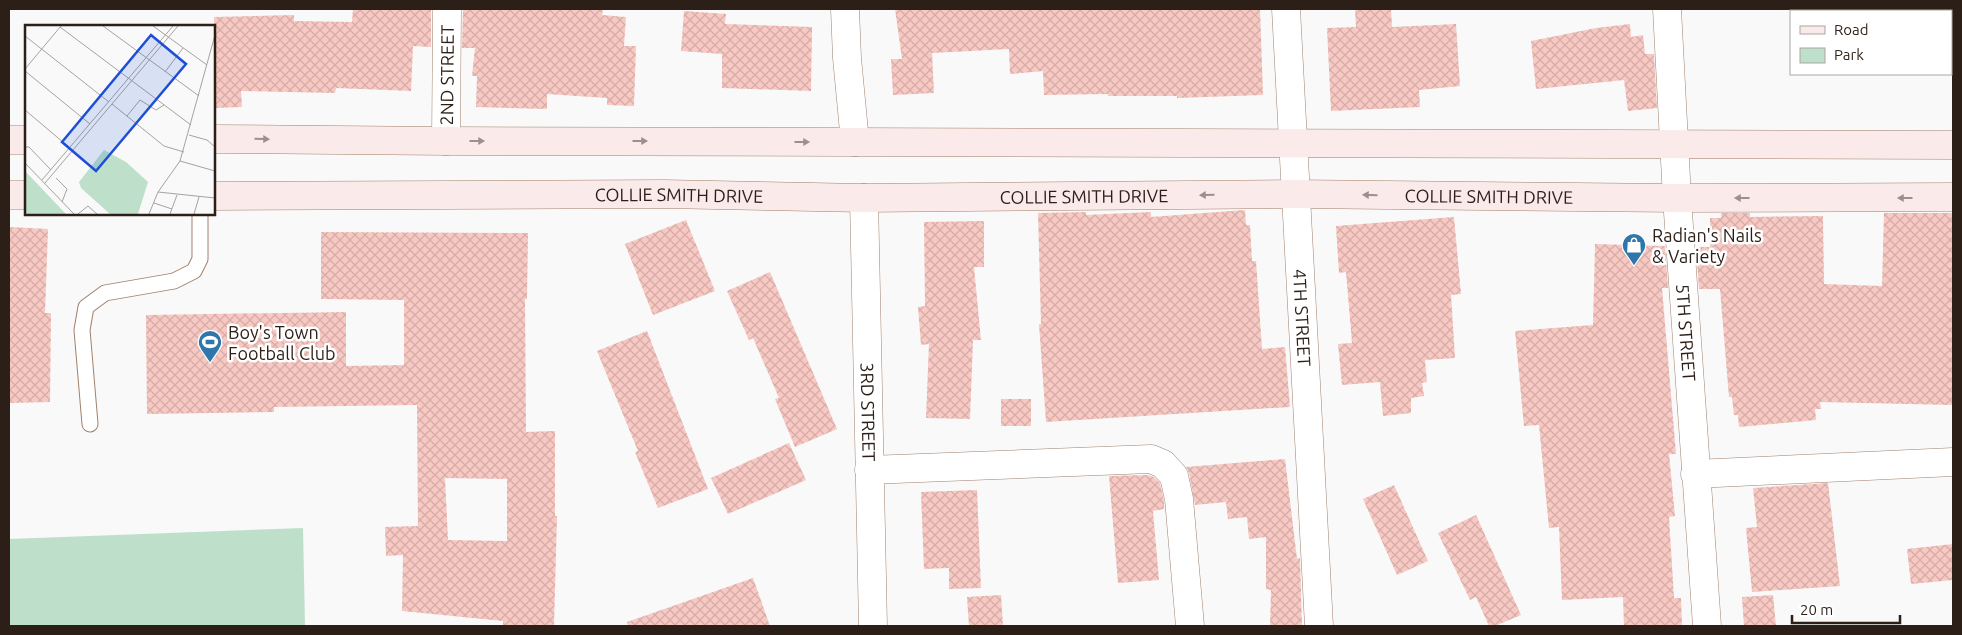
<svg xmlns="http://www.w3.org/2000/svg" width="1962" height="635" viewBox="0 0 1962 635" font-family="Ubuntu,sans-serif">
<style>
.green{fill:#bee0ca}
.building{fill:url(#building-cross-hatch);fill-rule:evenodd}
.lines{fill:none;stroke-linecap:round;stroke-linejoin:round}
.lane-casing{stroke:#a0806b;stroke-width:17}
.street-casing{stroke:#a0806b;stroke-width:29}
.secondary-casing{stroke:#a0806b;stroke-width:29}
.lane{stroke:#fff;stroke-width:15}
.street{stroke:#fff;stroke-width:28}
.secondary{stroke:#faeaea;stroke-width:28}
.oneway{fill:#9d8f8b}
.labels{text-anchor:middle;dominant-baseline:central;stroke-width:5;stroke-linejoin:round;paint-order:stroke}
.street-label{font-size:18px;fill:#2c1f17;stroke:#fff}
.poi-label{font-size:18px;fill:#2c1f17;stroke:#fff;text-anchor:start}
.inset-road{fill:none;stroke:#a7a29f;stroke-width:1}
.view{fill:#1d4ed8;fill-opacity:0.15;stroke:#1d4ed8;stroke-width:2.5}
.inset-edge{fill:none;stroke:#2c1f17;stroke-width:2.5}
</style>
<defs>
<pattern id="building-cross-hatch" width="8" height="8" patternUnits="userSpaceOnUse" patternTransform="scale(1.25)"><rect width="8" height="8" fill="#f8c9c3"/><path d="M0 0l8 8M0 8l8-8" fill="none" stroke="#d5aca7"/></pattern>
</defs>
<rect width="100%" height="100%" fill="#f9f9f9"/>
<path class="green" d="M303 528 305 626H9V539Z"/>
<path class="building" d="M353 9H431V47L413 46 411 91 336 88 335 93 241 91 242 107 214 108V17L294 15V21L352 22Z
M463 9H603L602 15 626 17 624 46H636L634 106 607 105V98L547 94V109L476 107 477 76H472L475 48H462Z
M895 9H1260L1263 95 1177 98V96H1108V94L1044 95 1043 71 1010 74 1009 49 932 53 934 93 893 95 891 59H902Z
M1372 9H1391L1392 27 1456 24 1460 86 1419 90 1420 107 1331 111 1327 28 1356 27 1355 10Z
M684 11 726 14 725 24 812 27 811 91 722 88V54L681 51Z
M1630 24 1631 37 1643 35 1645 54H1654L1657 108 1628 111 1624 80 1536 89 1531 41 1596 28Z
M1245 210 1246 225H1250L1252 261H1256L1262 349 1285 347 1290 407 1046 422 1039 324H1041L1038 213 1086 212V215L1151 212V217Z
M1721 213H1750V217L1823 216 1824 284 1882 286 1884 213H1953V405L1820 402 1821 409H1815L1816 420 1739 427 1738 415H1734L1732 397H1729L1720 289H1699L1696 247H1710V218H1721Z
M1454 217 1461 294 1451 295 1455 358 1425 360 1427 382 1422 383 1424 396 1411 398V413L1383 416 1380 382 1342 385 1338 344 1352 343 1346 272 1339 273 1336 226Z
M686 220 715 291 653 315 625 244Z
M984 221V267H974L981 340H973L970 419 926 418 929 344 921 345 918 307 925 306 924 222Z
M9 227 48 229 45 313H51L50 402 9 403Z
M321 232 528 233 527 299H525L526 432 555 431V516H557L554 626H503V621L402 611 403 555 386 556 385 527 418 526 417 405 274 407V412L147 414 146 315 346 312V366L404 365V300L321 299ZM445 478 507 479V541L448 540Z
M1595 244 1665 246 1668 288H1662L1676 454H1669L1675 516 1669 517 1674 598H1681L1682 626H1624L1623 597 1562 600 1559 527 1549 528 1539 425 1524 426 1515 331 1593 325Z
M770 272 837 429 795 447 775 399 779 398 753 338 749 340 727 291Z
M647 331 708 489 658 508 635 452 638 451 597 351Z
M1001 399H1031V426H1001Z
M789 443 806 480 728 514 711 478Z
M1285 459 1297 559 1300 558 1302 626H1270L1271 590 1266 589V537L1249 539 1247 517 1228 519 1226 502 1195 505 1189 473 1186 467Z
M1148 475 1154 477 1160 483 1164 501V509L1153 511 1159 580 1118 583 1109 476Z
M1828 483 1840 586 1752 592 1746 528 1757 527 1753 488Z
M1394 485 1428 561 1397 575 1363 499Z
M977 490 981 588 949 589V568L924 569 921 492Z
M1476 515 1521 615 1495 626H1489L1476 597 1470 600 1438 533Z
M1953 544V580L1911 584 1907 549Z
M753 578 770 626H628L627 622Z
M1001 595 1003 626H969L967 597Z
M1773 595 1776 626H1744L1742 597Z"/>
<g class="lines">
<g class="lane-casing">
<path id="lane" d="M90 424 82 330 86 307 105 293 174 281 194 271 200 259V214"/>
</g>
<g class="street-casing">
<g id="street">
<path d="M845 9 847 58 855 142"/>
<path id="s1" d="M1286 9 1319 626"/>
<path id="s2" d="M1667 9 1677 198 1707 626"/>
<path id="s3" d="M446 141 447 9"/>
<path id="s4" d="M864 198 873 626"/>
<path d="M869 470 1151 459 1163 464 1174 476 1179 499 1190 626"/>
<path d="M1695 474 1953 462"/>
</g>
</g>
<g class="secondary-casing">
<g id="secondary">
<path d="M214 139 446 141 1953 145"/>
<path d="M9 140H26"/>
<path d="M9 195H26"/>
<path id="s5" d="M214 196 664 194 864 198 1295 194 1677 198 1953 197"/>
</g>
</g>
<use href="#lane" class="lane"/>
<use href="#street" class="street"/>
<use href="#secondary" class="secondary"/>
</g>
<defs><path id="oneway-solid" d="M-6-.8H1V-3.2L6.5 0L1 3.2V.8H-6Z" transform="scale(1.25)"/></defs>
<g class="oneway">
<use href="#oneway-solid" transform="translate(262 139) rotate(1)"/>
<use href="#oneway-solid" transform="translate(477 141)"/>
<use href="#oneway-solid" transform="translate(640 141)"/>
<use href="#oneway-solid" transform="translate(802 142)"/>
<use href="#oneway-solid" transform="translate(1207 195) rotate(179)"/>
<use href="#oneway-solid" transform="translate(1370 195) rotate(-179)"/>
<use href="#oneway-solid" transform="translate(1742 198) rotate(180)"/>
<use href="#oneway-solid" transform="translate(1905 198) rotate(180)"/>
</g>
<defs>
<g id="shop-pin" transform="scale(1.25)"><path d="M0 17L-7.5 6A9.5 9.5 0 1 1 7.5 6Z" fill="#2f76aa" stroke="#fff"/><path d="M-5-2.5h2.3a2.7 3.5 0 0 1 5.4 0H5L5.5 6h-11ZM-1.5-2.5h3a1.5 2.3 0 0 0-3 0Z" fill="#fff"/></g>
<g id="stadium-pin" transform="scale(1.25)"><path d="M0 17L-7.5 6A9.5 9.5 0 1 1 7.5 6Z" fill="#2f76aa" stroke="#fff"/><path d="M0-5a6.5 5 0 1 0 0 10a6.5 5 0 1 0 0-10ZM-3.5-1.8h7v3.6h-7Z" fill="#fff"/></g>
</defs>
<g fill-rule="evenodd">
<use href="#shop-pin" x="1634" y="245"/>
<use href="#stadium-pin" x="210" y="342"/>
</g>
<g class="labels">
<g class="street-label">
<text stroke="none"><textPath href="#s3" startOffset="66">2ND STREET</textPath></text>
<text stroke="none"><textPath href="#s5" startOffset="465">COLLIE SMITH DRIVE</textPath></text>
<text stroke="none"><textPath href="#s5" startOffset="870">COLLIE SMITH DRIVE</textPath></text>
<text stroke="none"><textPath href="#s5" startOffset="1275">COLLIE SMITH DRIVE</textPath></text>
<text stroke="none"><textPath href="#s1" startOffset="309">4TH STREET</textPath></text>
<text stroke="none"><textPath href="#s2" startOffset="324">5TH STREET</textPath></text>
<text stroke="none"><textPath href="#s4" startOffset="214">3RD STREET</textPath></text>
</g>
<g class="poi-label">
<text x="1652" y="235">Radian's Nails<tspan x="1652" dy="21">&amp; Variety</tspan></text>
<text x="228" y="332">Boy's Town<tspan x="228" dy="21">Football Club</tspan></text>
</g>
</g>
<g transform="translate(25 25)">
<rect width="190" height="190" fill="#f9f9f9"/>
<path d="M0 146 41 189H0Z" fill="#bee0ca"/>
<path d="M79 125 101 137 123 157 113 189H85L56 163 54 157Z" fill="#bee0ca"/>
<path class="inset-road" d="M78 1 174 71M128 1 182 40M35 2 166 100M0 11 84 77M0 44 36 1M0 46 65 99M140 47 158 23M87 79 139 121 159 127M0 85 45 123M102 91 115 75 131 85 139 80M164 110 182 115 190 122M0 122H4L26 145M155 136 190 146M0 138 49 189M31 153 42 164 37 177M17 155 148 1M20 158 153 1M133 167 190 173M129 178 147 184M53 189 63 181 72 189M124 189 133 167 155 136 190 10M145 189 152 170M169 189 174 172"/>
<path class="view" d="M126 10 161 39 71 146 37 117Z"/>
<rect width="190" height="190" class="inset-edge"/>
</g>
<rect width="1962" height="635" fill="none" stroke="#2c1f17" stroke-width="20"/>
<rect x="1790" y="10" width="162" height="65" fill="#ffffff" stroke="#aba5a2"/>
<rect x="1800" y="26" width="25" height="8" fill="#faeaea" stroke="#aba5a2"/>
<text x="1834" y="35" font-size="15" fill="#2c1f17">Road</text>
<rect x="1800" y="48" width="25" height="15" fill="#bee0ca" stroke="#aba5a2"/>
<text x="1834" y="60" font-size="15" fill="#2c1f17">Park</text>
<path d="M1792 615v8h108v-8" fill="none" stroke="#2c1f17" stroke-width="2.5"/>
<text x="1800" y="615" font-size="15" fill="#2c1f17" stroke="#ffffff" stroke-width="4" paint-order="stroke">20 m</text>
</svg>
